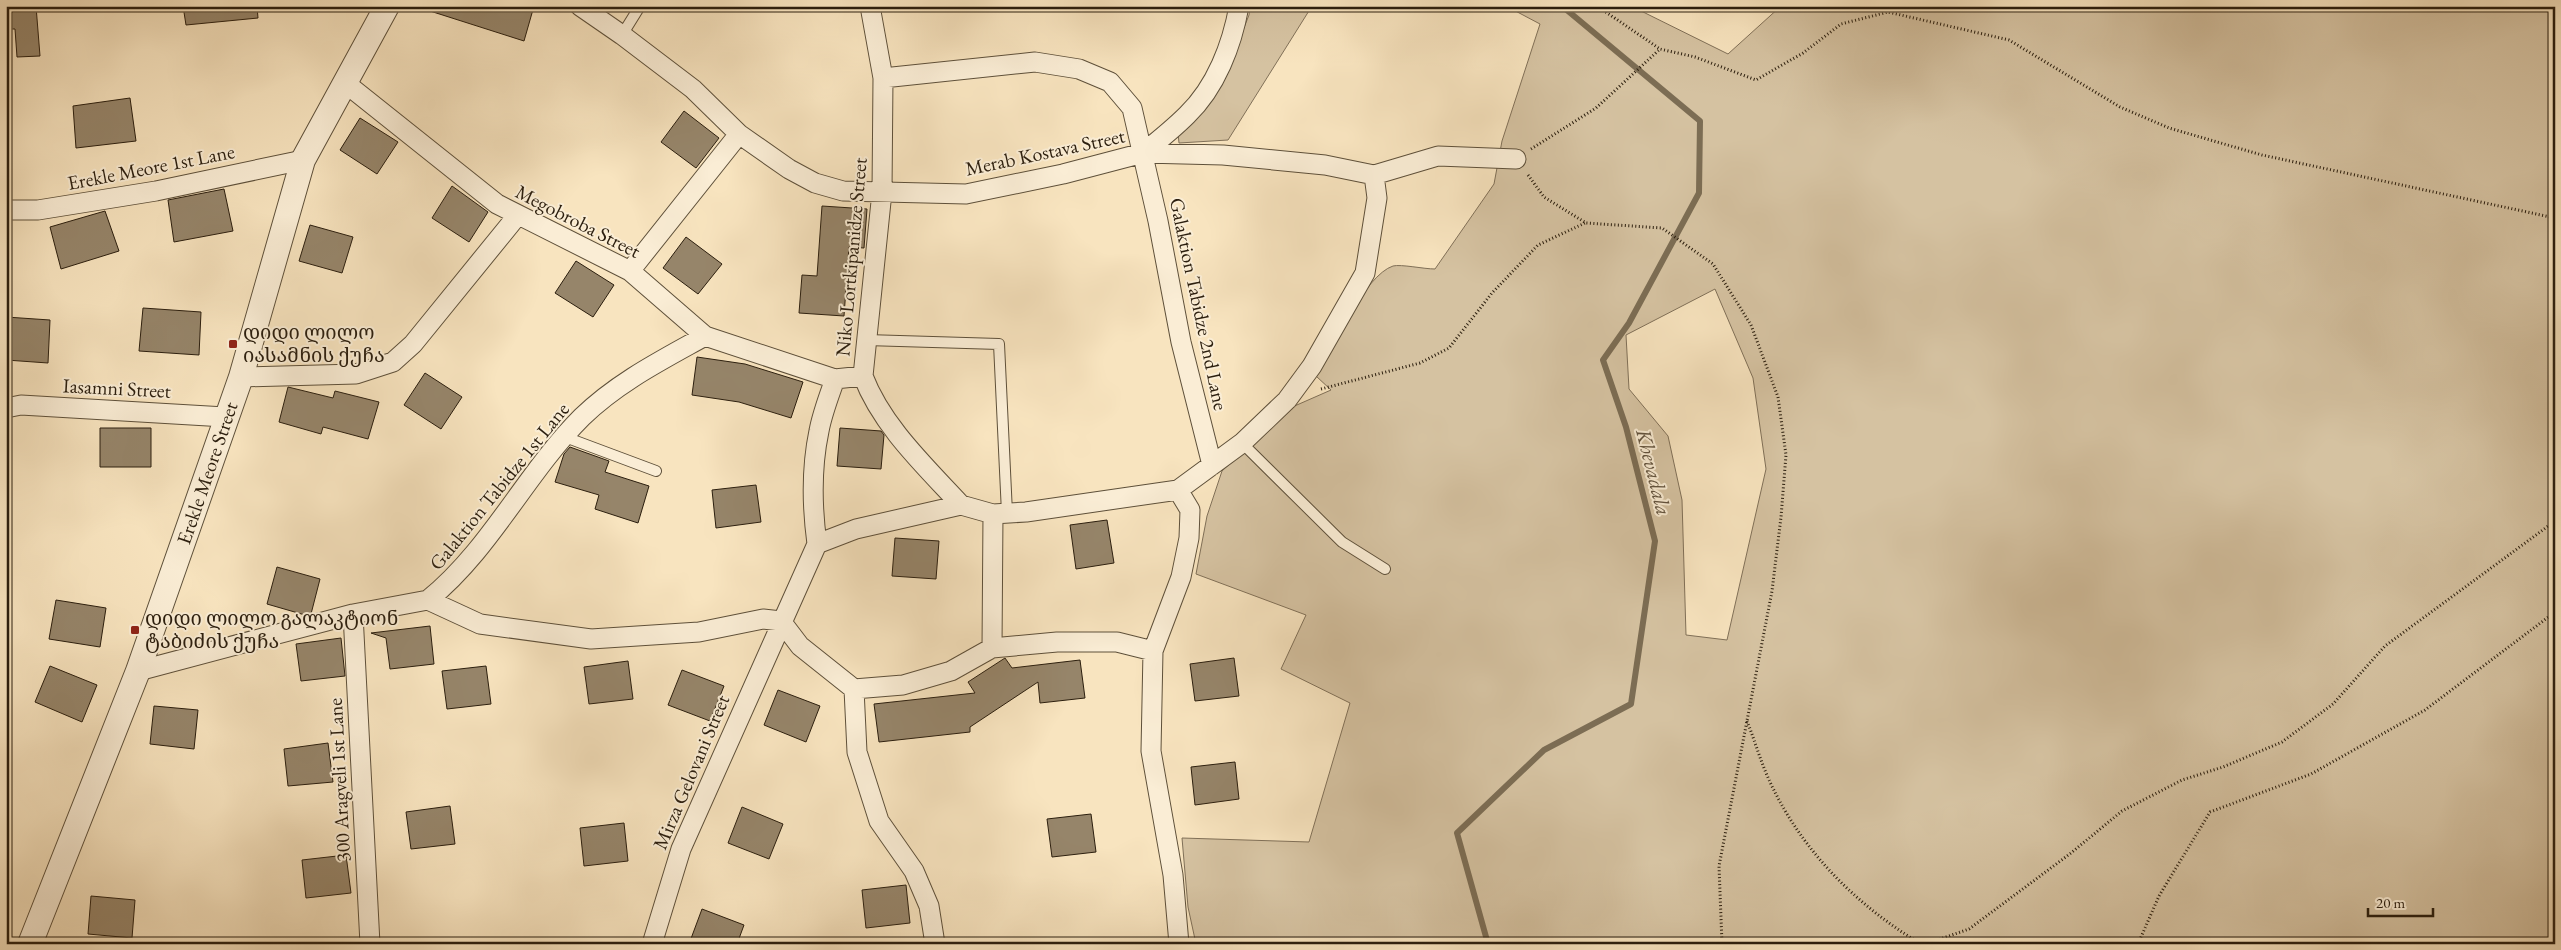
<svg xmlns="http://www.w3.org/2000/svg" width="2561" height="950" viewBox="0 0 2561 950" font-family="'EB Garamond','Noto Serif Georgian',serif">
<style>
.green{fill:#d5c2a1;stroke:#807058;fill-rule:evenodd}
.lines{fill:none;stroke-linecap:round;stroke-linejoin:round}
.stream{stroke:#7c6d54;stroke-width:6}
.building{fill:#96856a;stroke:#2b1e0e}
.service-casing{stroke:#5e503a;stroke-width:12}
.minor-casing{stroke:#5e503a;stroke-width:21}
.tertiary-casing{stroke:#5e503a;stroke-width:26}
.path{stroke:#2b1e0e;stroke-width:3;stroke-dasharray:1 2.5;stroke-linecap:butt}
.service{stroke:#faedd5;stroke-width:10}
.minor{stroke:#faedd5;stroke-width:19}
.tertiary{stroke:#faedd5;stroke-width:24}
.poi-dot{fill:#8f2418;stroke:#faedd5;stroke-width:2}
.labels{text-anchor:middle;dominant-baseline:central;stroke-width:4;stroke-linejoin:round;paint-order:stroke}
.street-label{font-size:20px;fill:#2b1e0e;stroke:#faedd5}
.poi-label{font-size:20px;fill:#2b1e0e;stroke:#faedd5;text-anchor:start}
.water-label{font-size:21px;font-style:italic;fill:#61523d;stroke:#faedd5}
</style>
<rect width="100%" height="100%" fill="#f8e4bf"/>
<filter id="stains"><feTurbulence type="fractalNoise" baseFrequency=".004" numOctaves="4"/><feColorMatrix values="0 0 0 0 .2 0 0 0 0 .09 0 0 0 0 .02 0 0 0 .5 -.17"/></filter>
<radialGradient id="worn" r=".72"><stop offset=".6" stop-color="#630" stop-opacity="0"/><stop offset="1" stop-color="#630" stop-opacity=".3"/></radialGradient>
<path class="green" d="M1250 6H1312L1228 140 1179 143 1178 133 1199 116 1228 68 1249 15Z
M1506 6H1631L1728 54 1781 6H2555V944H1196L1188 907 1182 838 1309 842 1350 703 1281 669 1306 615 1196 574 1207 516 1222 471 1290 408 1331 390 1316 376C1331 349 1365 275 1393 266 1401 264 1424 269 1435 269L1494 184 1502 141 1540 24ZM1715 289 1753 378 1766 469 1727 640 1686 635 1682 500 1668 436 1629 389 1626 335Z
M6 142 10 143 7 190H6Z"/>
<g class="lines">
<path class="stream" d="M1488 944 1457 833 1544 750 1631 704 1655 541 1626 427 1603 360 1629 323 1699 193 1700 121 1562 6"/>
</g>
<path class="building" d="M6 6H36L40 56 17 57 15 29H6Z
M183 6H257L258 18 186 25Z
M431 6H534L524 41 430 11Z
M130 98 136 141 76 148 73 106Z
M684 111 719 138 696 168 661 142Z
M360 118 398 142 377 174 340 150Z
M452 186 488 212 469 242 432 218Z
M224 189 233 231 174 242 168 200Z
M822 206 867 209 864 248 849 247 844 316 799 313 802 275 817 276Z
M105 211 119 251 61 269 50 227Z
M310 225 353 237 342 273 299 261Z
M686 237 722 264 698 294 663 268Z
M576 261 614 285 593 317 555 293Z
M143 308 201 312 199 355 139 351Z
M6 317 50 320 48 363 6 360Z
M697 357 745 364 803 382 791 418 739 402 692 395Z
M425 373 462 397 441 429 404 405Z
M288 387 333 398 335 391 379 402 368 439 323 427 321 434 279 422Z
M100 428H151V467H100Z
M840 428 881 431 884 435 881 469 837 466Z
M570 447 609 461 605 472 649 486 638 523 595 509 599 495 555 482 564 454Z
M756 485 761 522 716 528 712 490Z
M1107 520 1114 563 1076 569 1070 525Z
M895 538 939 541 936 579 892 576Z
M277 567 320 579 311 614 305 615 267 604Z
M56 600 106 608 100 647 49 639Z
M430 626 434 664 390 669 386 638 371 633Z
M341 638 345 676 301 681 296 644Z
M1005 658 1012 668 1080 660 1085 698 1040 703 1038 682 970 727V732L879 742 874 704 975 693 968 682Z
M1234 658 1239 696 1195 701 1190 664Z
M628 661 633 699 589 704 584 667Z
M50 666 97 685 82 722 35 702Z
M486 666 491 704 447 709 442 671Z
M682 670 724 686 710 721 668 705Z
M778 690 820 706 806 742 764 725Z
M154 706 198 710 194 749 150 744Z
M328 743 333 782 288 786 284 749Z
M1235 762 1239 799 1195 805 1191 767Z
M450 806 455 844 411 849 406 812Z
M742 807 783 824 769 859 728 843Z
M1091 814 1096 852 1052 857 1047 819Z
M624 823 628 861 584 866 580 828Z
M346 855 351 893 306 898 302 860Z
M906 885 910 923 866 928 862 890Z
M91 896 135 900 132 938 88 934Z
M702 909 744 925 737 944H689Z"/>
<g class="lines">
<g class="service-casing">
<path id="service" d="M622 35 640 6
M866 340 999 344 1007 513
M565 437 656 471
M1242 443 1342 542 1385 569"/>
</g>
<g class="minor-casing">
<path id="minor" d="M580 6 622 35 693 89 739 134 789 169 815 183 843 191 966 194 1063 174 1143 153 1223 155 1325 165 1374 175 1438 156 1516 159
M870 6 883 78 882 192 863 376C882 426 925 466 961 505
M883 78 1035 62 1079 69 1110 82 1132 108 1158 221 1181 342 1212 465
M344 82 497 204 630 271 705 336 835 379 863 376
M1143 153C1158 141 1173 129 1187 115 1216 87 1232 45 1239 6
M6 210H38L156 191 303 160
M630 271 739 134
M241 377 356 374 393 362 413 344 517 216
M6 408 21 405 225 417
M1178 490 1190 510 1189 538 1181 577 1153 651 1151 751 1173 875 1179 944
M817 544C812 507 811 469 819 431 822 414 829 396 835 379
M428 600C491 549 525 474 582 417 618 382 662 360 705 336
M353 614 370 944
M781 621 800 646 854 689 857 752 879 821 914 871 929 906 935 944
M992 648 1057 642H1117L1153 651
M138 671 353 614 428 600 480 624 591 639 699 632 763 619 781 621
M854 689 903 685 951 671 992 648 993 514
M652 944 681 849 817 544 856 529 961 505 993 514 1026 512 1178 490 1242 443 1287 400 1312 366 1365 273 1377 198 1374 175"/>
</g>
<g class="tertiary-casing">
<path id="tertiary" d="M30 944 138 671 241 377 303 160 387 6"/>
</g>
<path class="path" d="M1597 6 1660 49
M6 137H9
M1531 149 1596 108 1660 49 1695 57 1756 80 1803 53 1841 24 1888 12 2009 40 2120 107 2169 128 2262 155 2555 218
M1528 175 1544 197 1586 223 1662 228 1713 264 1751 325 1778 397 1786 455 1781 517 1772 591 1719 866 1722 944
M1321 389 1420 363 1449 348 1492 293 1538 245 1585 223
M1747 721C1755 741 1761 763 1770 782 1802 851 1856 905 1921 944
M1926 944 1969 929 2071 853 2122 811 2182 780 2223 767 2282 742 2333 704 2385 646 2555 521
M2138 944 2159 896 2210 812 2311 774 2425 710 2555 612"/>
<use href="#service" class="service"/>
<use href="#minor" class="minor"/>
<use href="#tertiary" class="tertiary"/>
</g>
<g class="poi-dot">
<rect x="228" y="339" width="10" height="10" rx="2.5"/>
<rect x="130" y="625" width="10" height="10" rx="2.5"/>
</g>
<g class="labels">
<g class="street-label">
<text transform="translate(1045 152) rotate(-12)">Merab Kostava Street</text>
<text transform="translate(151 167) rotate(-11)">Erekle Meore 1st Lane</text>
<text transform="translate(578 221) rotate(27)">Megobroba Street</text>
<text transform="translate(851 257) rotate(-85)">Niko Lortkipanidze Street</text>
<text transform="translate(1199 304) rotate(78)">Galaktion Tabidze 2nd Lane</text>
<text transform="translate(117 388) rotate(3)">Iasamni Street</text>
<text transform="translate(207 473) rotate(-71)">Erekle Meore Street</text>
<text transform="translate(499 486) rotate(-51)">Galaktion Tabidze 1st Lane</text>
<text transform="translate(691 772) rotate(-67)">Mirza Gelovani Street</text>
<text transform="translate(339 780) rotate(-93)">300 Aragveli 1st Lane</text>
</g>
<g class="poi-label">
<text x="243" y="332">დიდი ლილო<tspan x="243" dy="23">იასამნის ქუჩა</tspan></text>
<text x="145" y="618">დიდი ლილო გალაკტიონ<tspan x="145" dy="23">ტაბიძის ქუჩა</tspan></text>
</g>
<g class="water-label">
<text transform="translate(1654 472) rotate(76)">Khevadala</text>
</g>
</g>
<rect width="2561" height="950" fill="none" stroke="#f8e4bf" stroke-width="25"/>
<rect x="8" y="8" width="2546" height="935" fill="none" stroke="#2b1e0e" stroke-width="2.5"/>
<rect x="12" y="12" width="2536" height="925" fill="none" stroke="#2b1e0e"/>
<path d="M2368 908v8h65v-8" fill="none" stroke="#2b1e0e" stroke-width="2.5"/>
<text x="2376" y="908" font-size="15" fill="#2b1e0e" stroke="#faedd5" stroke-width="4" paint-order="stroke">20 m</text>
<rect width="100%" height="100%" filter="url(#stains)"/>
<rect width="100%" height="100%" fill="url(#worn)"/>
</svg>
